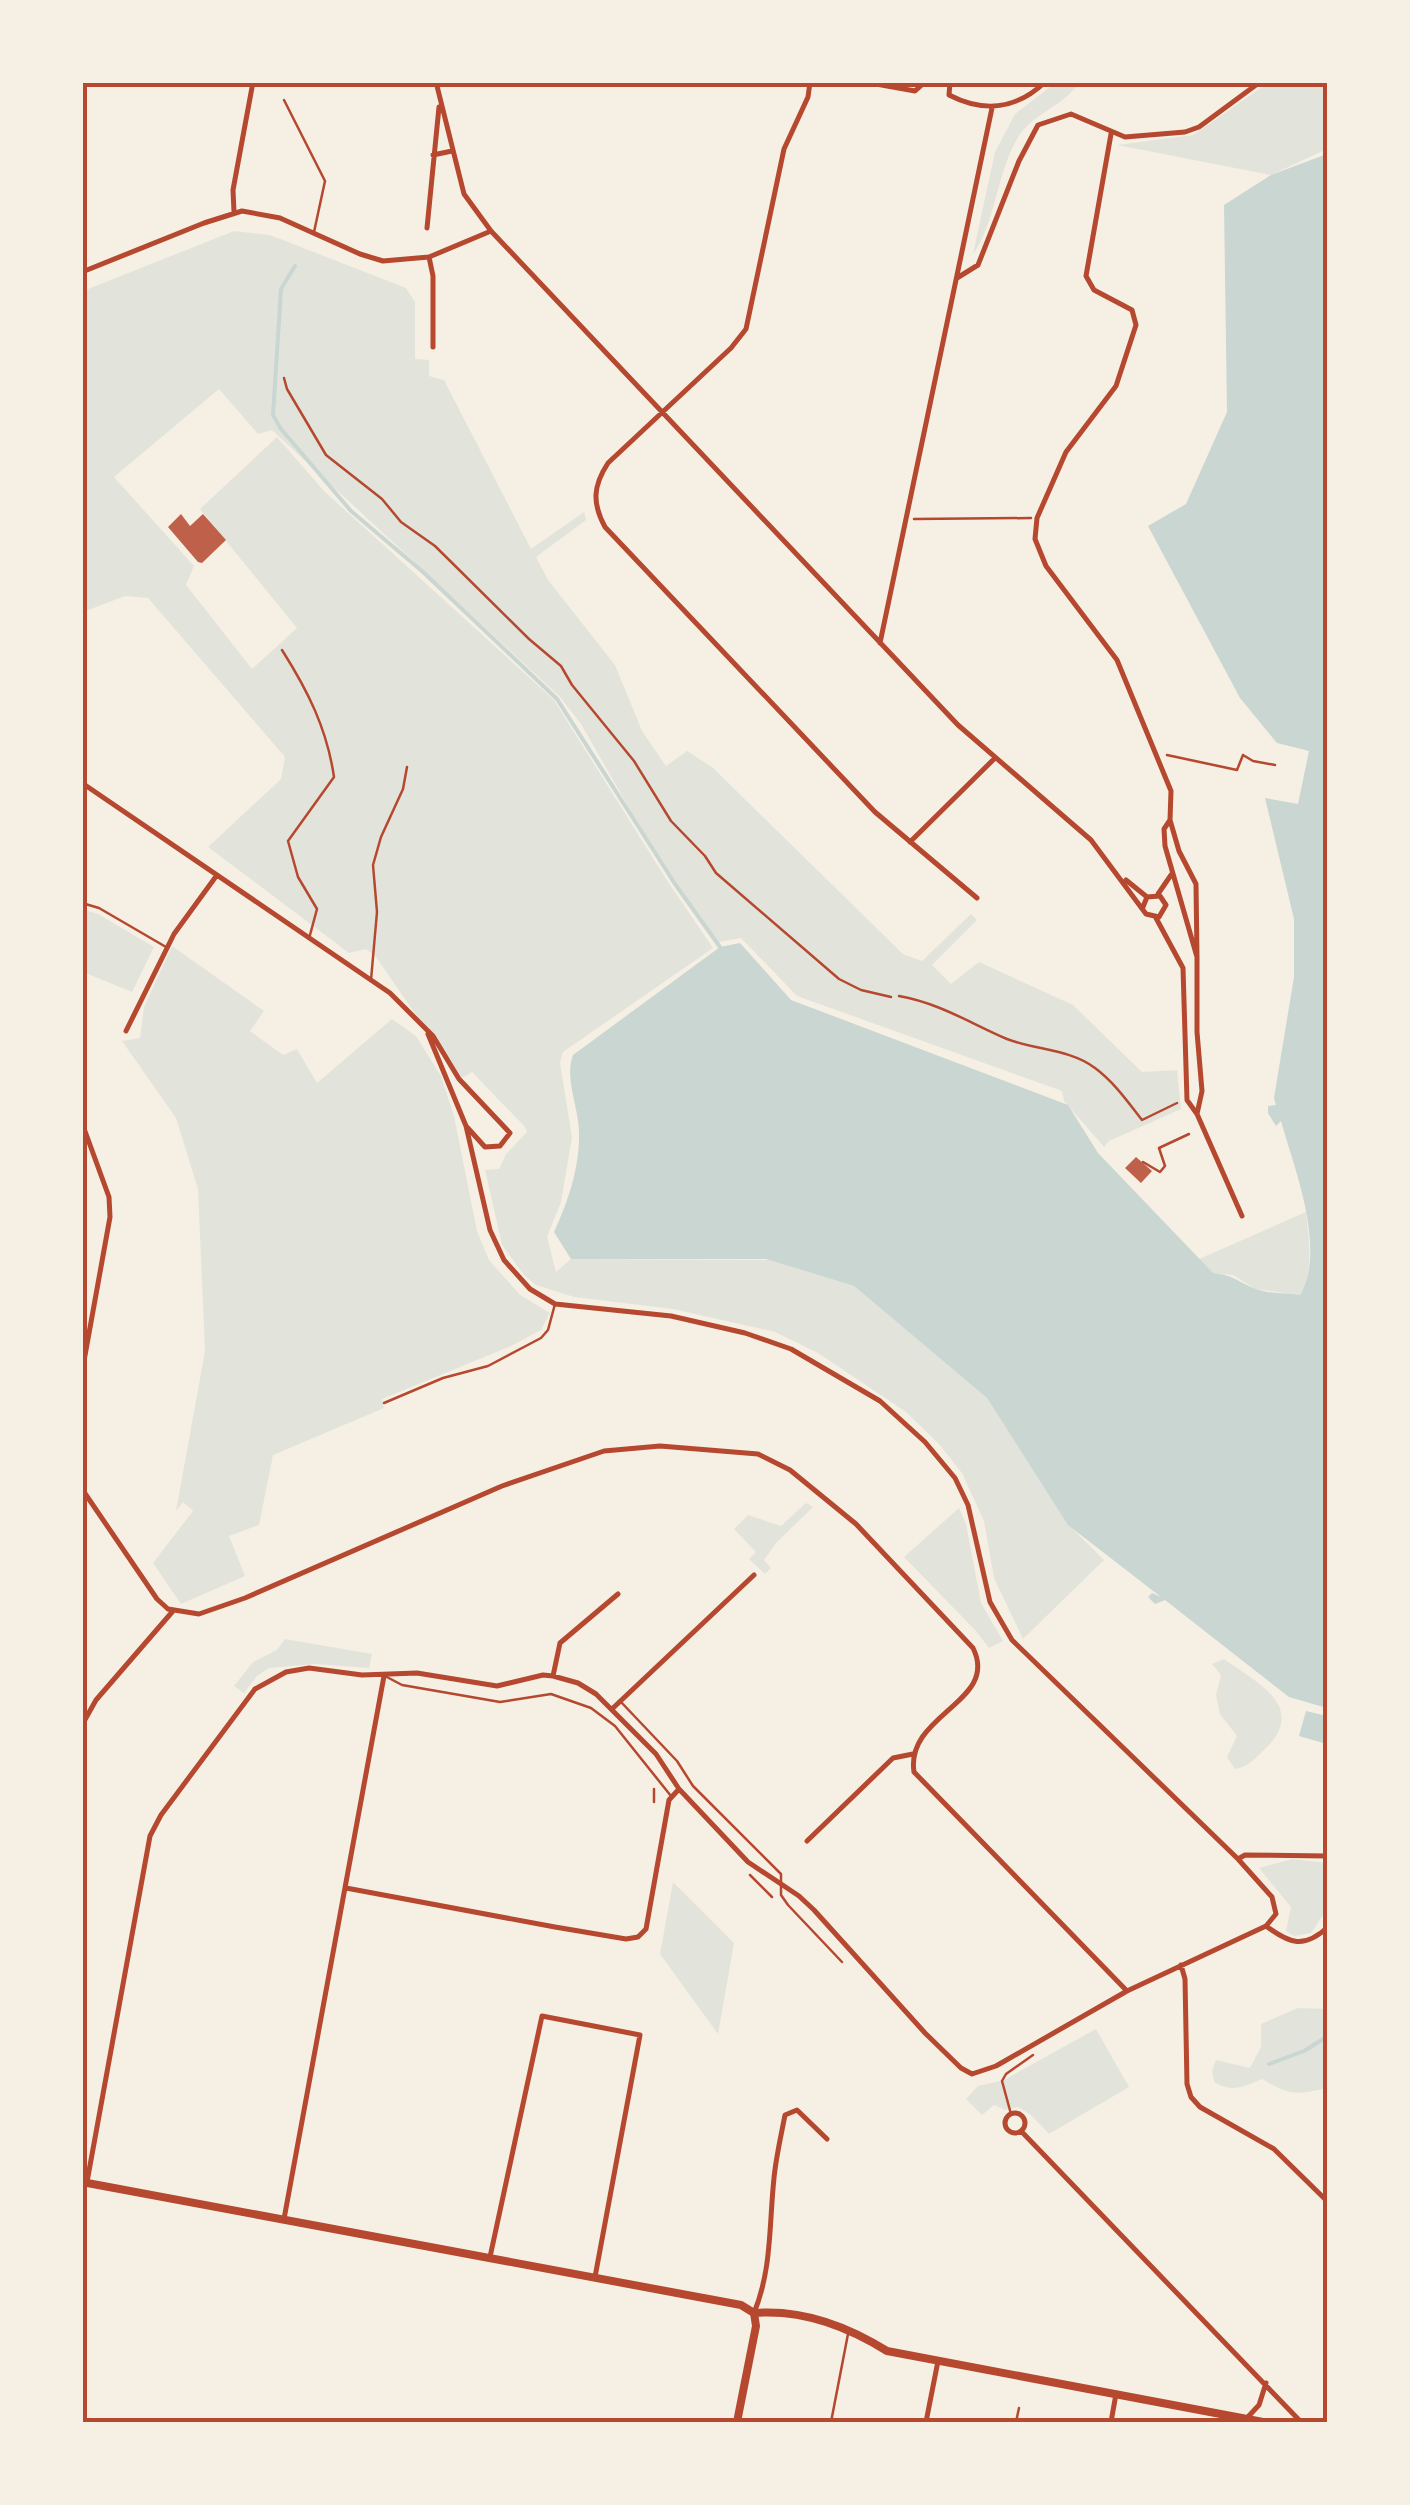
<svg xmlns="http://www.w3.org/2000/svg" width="1410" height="2505" viewBox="0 0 1410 2505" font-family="Merriweather,serif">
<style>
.green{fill:#e2e4dc}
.water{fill:#c9d6d2}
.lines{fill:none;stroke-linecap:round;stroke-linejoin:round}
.stream{stroke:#c9d6d2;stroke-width:4}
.building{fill:#bf614a}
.path{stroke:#b5482f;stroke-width:2.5}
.service{stroke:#b5482f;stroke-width:2.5}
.minor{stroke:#b5482f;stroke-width:5}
.tertiary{stroke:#b5482f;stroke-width:8}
.secondary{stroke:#b5482f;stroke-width:8}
.neatline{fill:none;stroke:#b5482f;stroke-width:4}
</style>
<rect width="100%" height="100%" fill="#f6efe4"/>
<path class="green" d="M1055 83H1079C1063 107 1032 113 1017 139 997 173 995 224 973 254L995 152 1015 114Z
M1268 83H1327V149L1271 175 1117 145 1193 135Z
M234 231 270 235 406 288 415 302V359L429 360V376L444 380 531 549 584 512 586 520 536 557 548 580 615 665 642 731 666 766 687 751 712 767 903 954 922 961 971 914 977 920 932 965 951 984 979 962 1073 1005 1142 1072 1177 1070 1181 1109 1109 1141 1104 1147 1064 1101 1062 1091 797 996 741 938 719 942 672 883 581 724 560 697 272 430 258 434 219 389 114 477 194 566 186 585 252 669 297 628 200 509 277 437 324 491 554 700 668 882 713 948 563 1052 560 1063 572 1137 561 1202 547 1237 556 1272 571 1259 770 1260 854 1286 987 1398 1068 1524 1104 1560 1023 1639 994 1578 984 1521 962 1473 939 1444 906 1412 818 1353 775 1332 673 1309 574 1297 536 1285 524 1275 502 1245 485 1170 499 1169 506 1154 527 1132 525 1127 472 1072 460 1079 376 957 366 949 349 953 208 847 281 779 285 757 148 598 125 596 83 612V291Z
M83 909 98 914 154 947 132 992 83 972Z
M172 946 264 1011 250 1031 283 1055 297 1049 317 1083 392 1019 416 1036 441 1076 454 1116 477 1231 489 1260 520 1295 550 1313 541 1330 511 1346 382 1399 384 1408 273 1455 259 1525 229 1536 245 1576 181 1604 153 1563 193 1511 183 1502 176 1511 205 1351 198 1189 176 1118 122 1041 140 1038 144 1007Z
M1306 1212C1309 1239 1314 1270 1300 1295L1255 1289 1233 1275 1213 1273 1199 1259Z
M806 1503 813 1507 777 1542 764 1560 771 1568 765 1574 749 1559 756 1552 734 1529 748 1515 781 1526Z
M959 1508 966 1524 981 1603 1003 1641 989 1648 975 1630 904 1557Z
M285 1639 372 1654 369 1668 315 1664 269 1668 257 1676 244 1693 234 1686 253 1662 277 1650Z
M1224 1659C1256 1682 1307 1706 1267 1747 1257 1756 1249 1767 1235 1769L1227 1757 1237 1736 1220 1714 1216 1695 1221 1675 1212 1664Z
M1292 1859 1328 1863 1327 1909 1311 1933 1294 1936 1286 1931 1291 1907 1259 1868Z
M673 1882 734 1943 718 2034 660 1954Z
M1298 2008 1327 2009V2088C1294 2095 1291 2096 1262 2079 1243 2087 1233 2093 1214 2082L1212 2071 1216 2060 1250 2068 1261 2047V2024Z
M1096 2029 1129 2087 1049 2134 1031 2115 1018 2107 1005 2110 994 2105 982 2115 966 2099 978 2086 1004 2080Z"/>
<path class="water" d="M1327 154V1708L1289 1697 1165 1600 1155 1604 1148 1597 1152 1593 1161 1597 1068 1525 987 1398 854 1286 766 1259H571L554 1232C568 1202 580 1166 579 1133 579 1107 564 1079 573 1055L720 947 740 943 791 1000 1068 1105 1098 1153 1213 1273C1235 1275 1240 1284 1259 1290 1272 1294 1287 1293 1300 1295 1327 1248 1294 1168 1281 1121L1276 1126 1268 1113V1106L1276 1105 1274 1098 1294 977V919L1265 798 1298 804 1309 751 1277 743 1240 698 1148 526 1186 504 1227 412 1224 205 1271 175Z
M1306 1711 1327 1716V1744L1299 1736Z"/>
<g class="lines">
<path class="stream" d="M295 266 281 289 273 415 281 429 351 511 423 572 557 699 675 884 720 947
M1269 2064 1304 2051 1328 2036"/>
</g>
<path class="building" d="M181 514 190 526 203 514 226 540 202 563 198 562 168 527Z
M1136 1157 1152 1171 1141 1183 1125 1168Z"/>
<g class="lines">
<path class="path" d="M284 378 287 389 326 455 382 499 401 522 435 546 529 639 561 666 572 685 634 761 671 821 705 856 716 873 839 979 861 990 891 997
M914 519 1031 518
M1167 755 1237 770 1243 755 1253 761 1275 765
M899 996C939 1003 970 1023 1007 1039 1035 1050 1070 1049 1095 1068 1114 1082 1128 1102 1142 1120L1177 1103
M1143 1162 1160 1172 1165 1166 1159 1148 1189 1134
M654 1789V1802
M750 1875 772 1897
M1011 2114 1002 2081 1006 2074 1033 2055"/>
<path class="service" d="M284 100 325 181 314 232
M282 650C308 691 327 729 334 777L288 841 298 877 317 909 310 935
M82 903 99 908 166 947
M371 980 377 912 373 865 381 837 403 789 407 767
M384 1403 443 1378 488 1366 541 1338 548 1330 555 1304
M385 1676 402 1685 500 1702 551 1694 591 1708 615 1726 671 1796
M621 1702 677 1761 693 1786 781 1874V1895L788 1905 842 1962
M831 2422 848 2334
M1016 2422 1019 2408"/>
<path class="minor" d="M436 82 464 194 491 231 958 725 1091 840 1146 914 1159 917 1166 905 1160 896 1147 897 1143 907
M810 82 808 97 784 149 746 329 731 348 608 463C593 486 592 503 605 527L875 812 977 898
M865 82 915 91 925 82
M950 82 949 95C984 113 1017 109 1045 82
M1111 134 1086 276 1094 290 1132 310 1136 325 1116 386 1066 452 1037 518 1035 539 1046 566 1117 660 1171 791 1170 820 1179 851 1196 884 1197 957
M433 155 452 151
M234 212 233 190 253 82
M427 228 439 107
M429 257 433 276V347
M82 272 204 223 242 211 280 218 360 254 383 261 429 257 491 231
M957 278 978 265 1019 161 1038 125 1071 114 1125 137 1185 132 1199 127 1260 82
M880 643 992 108
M82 783 390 993 433 1036 459 1079 510 1133 500 1146 485 1147 466 1126 428 1034
M1170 820 1164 829 1165 846 1197 957V1032L1202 1091 1197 1114
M910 842 995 758
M1126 880 1147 897
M1158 894 1171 875
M1156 918 1183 968 1187 1100 1197 1114 1242 1216
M126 1031 174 934 217 875
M82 1123 109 1197 110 1217 82 1372
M82 1489 157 1599 168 1609 199 1614 245 1598 502 1486 604 1451 660 1446 758 1454 790 1470 856 1524 973 1648C1000 1702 905 1714 914 1772L1127 1991
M553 1676 560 1643 618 1594
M612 1709 754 1575
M82 1725 96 1700 173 1611
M807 1841 893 1758 913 1754
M1238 1859 1245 1855 1328 1856
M346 1888 555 1927 626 1939 638 1937 646 1929 669 1800 679 1789
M1266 1926C1290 1944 1304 1949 1328 1927
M1181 1965 1185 1979 1187 2084 1191 2097 1200 2107 1274 2149 1328 2202
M1005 2123a10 10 0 1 1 20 0a10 10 0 1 1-20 0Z
M1021 2131 1301 2422
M87 2182 150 1836 161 1815 255 1689 286 1672 309 1668 362 1675 417 1673 497 1686 543 1675 553 1676 578 1683 596 1694 656 1754 679 1789 748 1862 799 1896 814 1910 925 2033 961 2068 972 2074 996 2066 1127 1991 1266 1926 1276 1914 1272 1897 1238 1859 1012 1640 990 1602 968 1505 955 1478 925 1442 880 1401 791 1349 745 1333 671 1316 555 1304 530 1289 504 1260 490 1230 466 1126
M284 2219 384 1676
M490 2257 542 2016 640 2035 595 2277
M754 2313C772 2269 769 2225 774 2178 776 2157 781 2136 785 2115L797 2110 827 2139
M1246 2419 1259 2405 1266 2383
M926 2422 938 2361
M1111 2422 1116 2394"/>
<path class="tertiary" d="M754 2313C802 2309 847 2326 887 2351L1263 2422"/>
<path class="secondary" d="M82 2182 741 2305 754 2313 756 2326 737 2422"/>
</g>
<rect width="1410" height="2505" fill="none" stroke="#f6efe4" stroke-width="170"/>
<rect x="85" y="85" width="1240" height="2335" class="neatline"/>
</svg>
